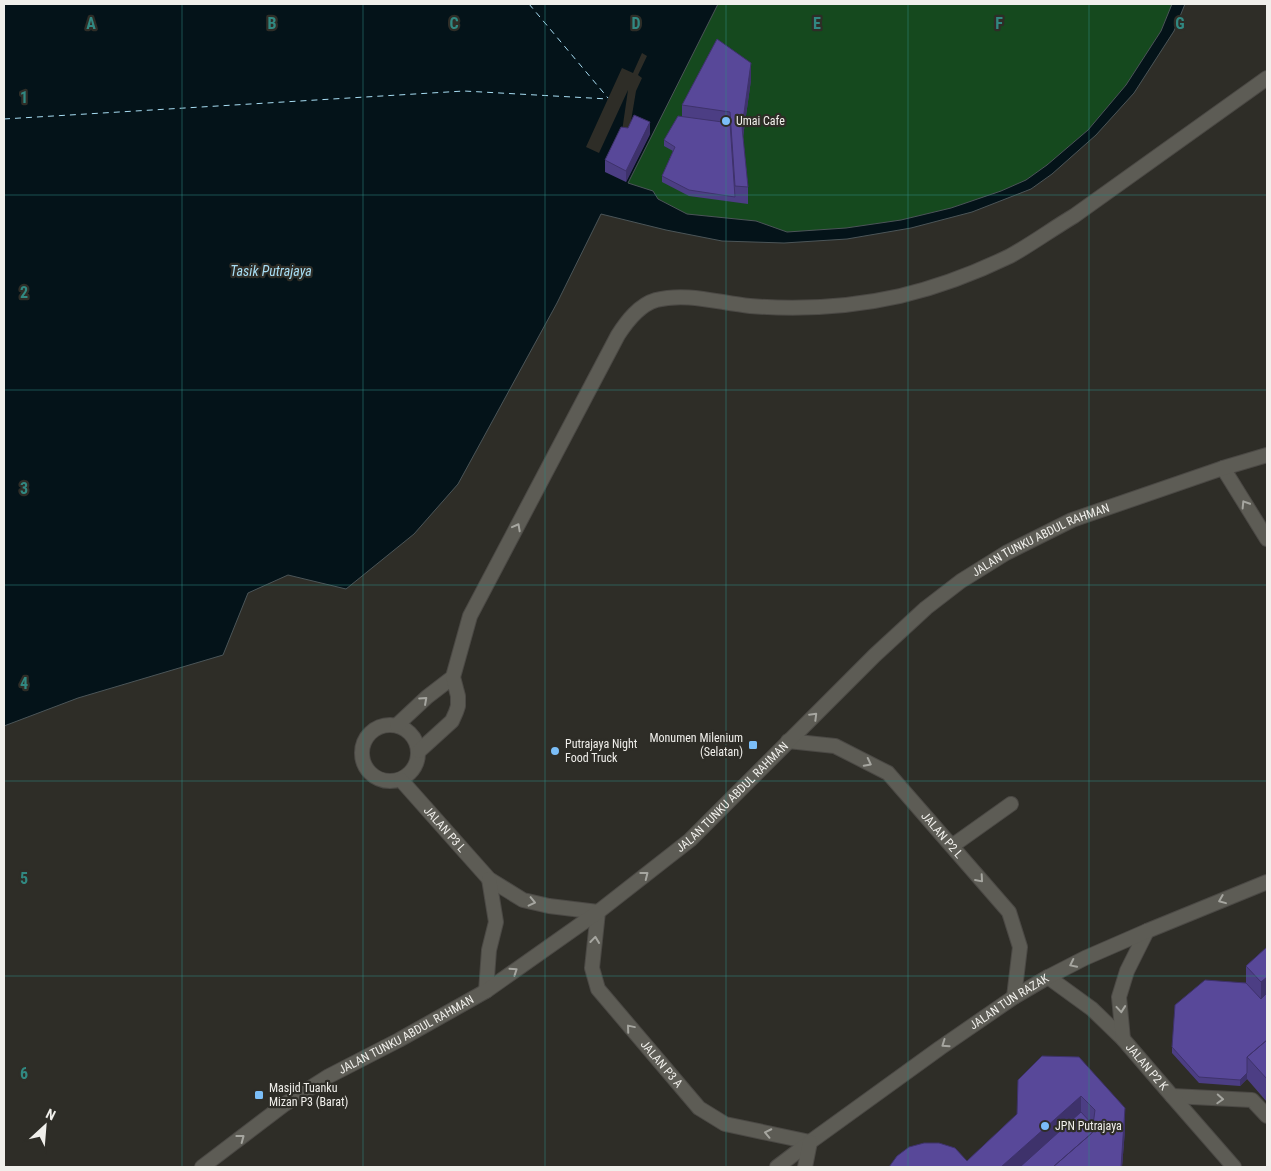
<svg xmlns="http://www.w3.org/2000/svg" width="1271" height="1171" viewBox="0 0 1271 1171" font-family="'Roboto Condensed',sans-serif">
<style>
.green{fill:#15491e}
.water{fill:#041319;stroke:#4b5558}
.pier{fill:#2e2d27}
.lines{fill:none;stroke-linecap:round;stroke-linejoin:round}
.ferry{stroke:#a7ddf3;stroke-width:1;stroke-dasharray:6 5;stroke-linecap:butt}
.service-casing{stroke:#4b4945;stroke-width:16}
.minor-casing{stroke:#4b4945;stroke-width:16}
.tertiary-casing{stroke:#4b4945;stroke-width:16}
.service{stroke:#5d5c55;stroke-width:14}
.minor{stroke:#5d5c55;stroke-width:14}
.tertiary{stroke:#5d5c55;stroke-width:14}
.wall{fill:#4c3e84}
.shaded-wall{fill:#3e326b}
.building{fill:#584899;stroke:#3e326b}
.oneway{stroke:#a6a6a0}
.grid{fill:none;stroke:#318881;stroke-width:1;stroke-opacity:0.55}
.poi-dot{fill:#7bbef8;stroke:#2e2d27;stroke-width:2}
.labels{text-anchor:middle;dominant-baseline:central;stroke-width:4.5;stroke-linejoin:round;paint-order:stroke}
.poi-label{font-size:12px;fill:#f0efeb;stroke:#2e2d27;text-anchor:start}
.street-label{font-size:12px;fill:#f0efeb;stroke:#2e2d27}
.water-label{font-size:14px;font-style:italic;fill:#a7ddf3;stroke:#2e2d27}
.grid-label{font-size:16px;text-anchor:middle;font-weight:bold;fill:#318881;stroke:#2e2d27;stroke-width:4.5;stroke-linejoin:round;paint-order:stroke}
</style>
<rect width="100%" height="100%" fill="#2e2d27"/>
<path class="green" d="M718 4H1172L1161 31 1126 85 1088 130 1047 165 1026 180 1001 191 951 208 901 220 846 228 787 232 756 221 687 214 628 183Z"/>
<path class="water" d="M4 4H718L628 183 653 191 658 199 687 214 756 221 787 232 846 228 901 220 951 208 1001 191 1026 180 1047 165 1088 130 1126 85 1161 31 1172 4H1185L1174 31 1134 93 1096 135 1052 174 1031 189 972 212 911 228 847 239 784 243 722 241 666 230 601 214 557 303 458 484 414 534 346 589 288 575 248 593 223 655 78 698 4 726Z"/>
<path class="pier" d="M642 53 647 56 638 75 642 78 636 91 628 139 621 138 628 90 599 153 586 147 622 68 633 73Z"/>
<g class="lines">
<path class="ferry" d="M529 4 608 98
M4 119 464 91 608 99"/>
<g class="service-casing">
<path id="service" d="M952 846 1011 804
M1172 1096 1252 1100 1267 1116"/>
</g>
<g class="minor-casing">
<g id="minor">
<circle cx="390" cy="753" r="28"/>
<path d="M397 725 427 697 453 677"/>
<path id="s1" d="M788 741 835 746 888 773 1009 912 1020 947 1014 997"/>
<path d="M419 751 452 721 456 712 458 706V696L453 677 470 616 618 335C627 321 639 305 656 300 687 292 719 303 750 306 800 310 851 307 900 296 938 287 975 273 1010 256 1032 244 1052 229 1074 216L1267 78"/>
<path id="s2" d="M401 780 489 879 523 900 549 906 598 912 592 968 598 989 699 1108 725 1124 810 1142"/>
<path id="s3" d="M1048 977 1092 1009 1123 1039 1172 1096 1234 1167"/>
<path d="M486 991 489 950 496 922 489 879"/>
<path d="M1123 1039 1119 997 1127 971 1147 931"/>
</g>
</g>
<g class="tertiary-casing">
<g id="tertiary">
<path d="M1223 468 1267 539"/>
<path id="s4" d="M202 1167 285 1104 329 1076 399 1040 486 991 598 912 690 840 875 655 926 608 961 581 1006 553 1072 520 1223 468 1267 455"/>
<path id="s5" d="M777 1167 810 1142 940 1048 1014 997 1048 977 1085 958 1147 931 1267 882"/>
<path d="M805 1167 810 1142"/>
</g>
</g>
<use href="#service" class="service"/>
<use href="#minor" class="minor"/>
<use href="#tertiary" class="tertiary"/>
</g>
<path class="wall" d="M751 80 743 137 748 187V204L689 196 662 182V176L673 151 664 146V140L682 116V105Z
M650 134 626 182 605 172V160Z
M1267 947V1102L1247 1079 1240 1086 1199 1083 1172 1053V1047L1246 983V966Z
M1042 1056 1125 1130 1122 1167H889L967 1161 1017 1114Z"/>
<path class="shaded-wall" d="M751 63V80L742 144V127Z
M650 122V134L626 182V171Z
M1267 977V999L1261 1005V982Z
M1247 1073V1079L1240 1086V1080Z
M1081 1096V1118L1026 1167H1001Z
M1125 1108V1130L1122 1167H1121Z"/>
<path class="building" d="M717 39 751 63 742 127 748 187 735 186 730 112 682 105Z
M634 115 650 122 626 171 605 160 621 127 628 128Z
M678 116 730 123 735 197 689 190 662 176 675 147 664 140Z
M1267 947V977L1261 982 1246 966Z
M1205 980 1246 983 1261 999 1267 993V1040L1247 1057V1073L1240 1080 1199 1077 1172 1047 1175 1005Z
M1267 1040V1079L1247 1057Z
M1042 1056 1079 1057 1125 1108 1121 1167H1053L1092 1133 1095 1110 1081 1096 1001 1167H889L897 1156 909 1147 924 1143H939L955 1148 967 1161 1017 1114 1018 1080Z
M1081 1112 1093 1125 1092 1133 1053 1167H1020Z"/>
<defs><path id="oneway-chevron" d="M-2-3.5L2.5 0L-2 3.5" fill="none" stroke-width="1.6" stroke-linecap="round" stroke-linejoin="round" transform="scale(1.25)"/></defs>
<g class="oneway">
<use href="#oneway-chevron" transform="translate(1245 504) rotate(-122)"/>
<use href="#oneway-chevron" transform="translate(517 527) rotate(-62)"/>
<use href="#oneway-chevron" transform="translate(424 700) rotate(-42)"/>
<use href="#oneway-chevron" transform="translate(814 716) rotate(-45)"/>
<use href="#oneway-chevron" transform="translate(868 763) rotate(27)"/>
<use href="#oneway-chevron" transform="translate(645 875) rotate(-38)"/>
<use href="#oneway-chevron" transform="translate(980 879) rotate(49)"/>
<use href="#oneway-chevron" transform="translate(1222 900) rotate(158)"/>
<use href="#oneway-chevron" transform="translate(532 902) rotate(13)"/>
<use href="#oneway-chevron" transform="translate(595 940) rotate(-84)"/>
<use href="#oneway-chevron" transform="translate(1073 964) rotate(154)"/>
<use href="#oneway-chevron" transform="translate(514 971) rotate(-34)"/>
<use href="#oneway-chevron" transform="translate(1121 1009) rotate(85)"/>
<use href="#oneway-chevron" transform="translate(630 1028) rotate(-130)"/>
<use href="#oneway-chevron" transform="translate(945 1044) rotate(145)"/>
<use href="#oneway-chevron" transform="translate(1220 1099) rotate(3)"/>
<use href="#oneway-chevron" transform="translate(768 1133) rotate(-168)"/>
<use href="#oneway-chevron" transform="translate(241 1138) rotate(-37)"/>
</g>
<path class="grid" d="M182 4V1167M363 4V1167M545 4V1167M726 4V1167M908 4V1167M1089 4V1167M4 195H1267M4 390H1267M4 585H1267M4 781H1267M4 976H1267"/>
<g class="poi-dot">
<circle cx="726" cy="121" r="5"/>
<rect x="748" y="740" width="10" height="10" rx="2.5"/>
<circle cx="555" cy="751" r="5"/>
<rect x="254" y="1090" width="10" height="10" rx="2.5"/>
<circle cx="1045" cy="1126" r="5"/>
</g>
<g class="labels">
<g class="poi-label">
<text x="736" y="121">Umai Cafe</text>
<text x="743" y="738" text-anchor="end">Monumen Milenium<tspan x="743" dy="14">(Selatan)</tspan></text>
<text x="565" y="744">Putrajaya Night<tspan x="565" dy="14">Food Truck</tspan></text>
<text x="269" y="1088">Masjid Tuanku<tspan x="269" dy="14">Mizan P3 (Barat)</tspan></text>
<text x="1055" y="1126">JPN Putrajaya</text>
</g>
<g class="street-label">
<text stroke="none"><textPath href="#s4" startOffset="1054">JALAN TUNKU ABDUL RAHMAN</textPath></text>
<text stroke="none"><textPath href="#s4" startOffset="649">JALAN TUNKU ABDUL RAHMAN</textPath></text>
<text stroke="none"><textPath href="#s2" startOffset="66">JALAN P3 L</textPath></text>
<text stroke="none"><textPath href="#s1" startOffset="189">JALAN P2 L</textPath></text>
<text stroke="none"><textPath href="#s5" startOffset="285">JALAN TUN RAZAK</textPath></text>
<text stroke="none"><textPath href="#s4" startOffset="244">JALAN TUNKU ABDUL RAHMAN</textPath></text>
<text stroke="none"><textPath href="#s2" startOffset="425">JALAN P3 A</textPath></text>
<text stroke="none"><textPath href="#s3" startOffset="134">JALAN P2 K</textPath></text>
</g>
<g class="water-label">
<text x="271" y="271">Tasik Putrajaya</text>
</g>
</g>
<g class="grid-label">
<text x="91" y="29">A</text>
<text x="272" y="29">B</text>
<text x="454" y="29">C</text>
<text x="636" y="29">D</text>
<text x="817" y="29">E</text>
<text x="999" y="29">F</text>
<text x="1180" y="29">G</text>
<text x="24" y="103">1</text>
<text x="24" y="298">2</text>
<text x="24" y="494">3</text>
<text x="24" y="689">4</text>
<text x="24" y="884">5</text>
<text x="24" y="1079">6</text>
</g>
<rect width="1271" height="1171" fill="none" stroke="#f0efeb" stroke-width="10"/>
<g transform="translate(45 1126) rotate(26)" stroke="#2e2d27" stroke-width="4" paint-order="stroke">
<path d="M0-4L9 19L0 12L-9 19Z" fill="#f0efeb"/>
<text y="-8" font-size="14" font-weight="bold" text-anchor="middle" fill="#f0efeb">N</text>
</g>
</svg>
